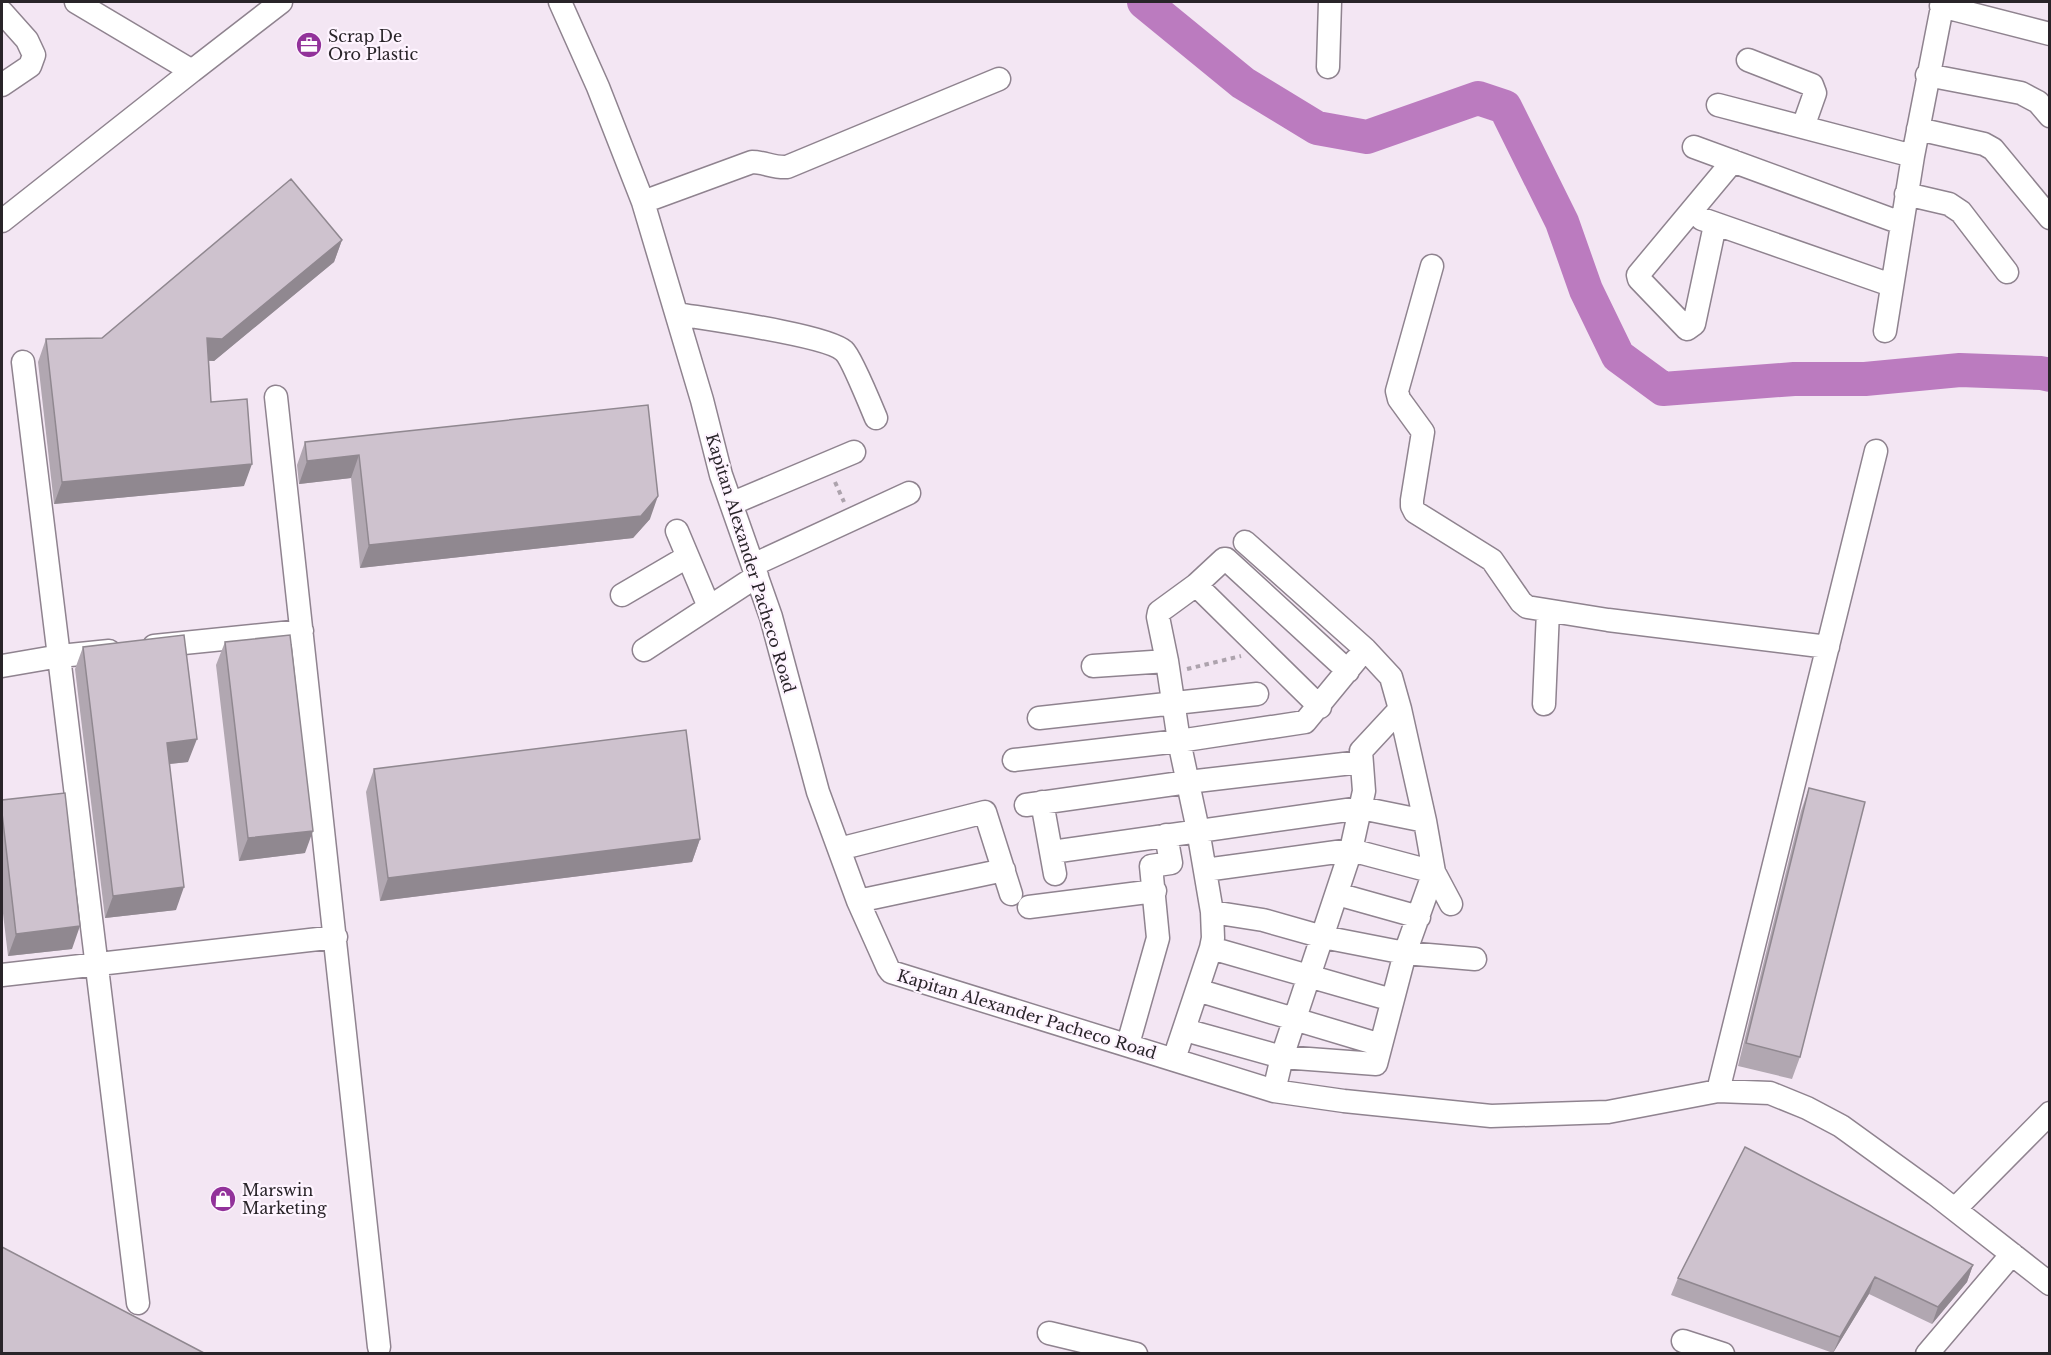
<svg xmlns="http://www.w3.org/2000/svg" width="2051" height="1355" viewBox="0 0 2051 1355" font-family="'Libre Baskerville',serif">
<style>
.lines{fill:none;stroke-linecap:round;stroke-linejoin:round}
.river{stroke:#bb7bbf;stroke-width:34}
.minor-casing{stroke:#8f838f;stroke-width:25}
.path{stroke:#ada3ad;stroke-width:4;stroke-dasharray:4.5 4.5;stroke-linecap:butt}
.minor{stroke:#fff;stroke-width:22}
.wall{fill:#b1a7b1}
.shaded-wall{fill:#908890}
.building{fill:#cec2ce;stroke:#908890;stroke-width:1.5}
.labels{text-anchor:middle;dominant-baseline:central;stroke-width:4.5;stroke-linejoin:round;paint-order:stroke}
.poi-label{font-size:16px;fill:#292429;stroke:#fef4ff;text-anchor:start}
.street-label{font-size:16px;fill:#292429;stroke:#fef4ff}
</style>
<rect width="100%" height="100%" fill="#f3e6f3"/>
<g class="lines">
<path class="river" d="M1144 2 1243 83 1317 128 1367 137 1478 98 1505 107 1562 222 1586 290 1618 356 1663 389 1794 379H1865L1960 370 2041 373 2050 375"/>
<g class="minor-casing">
<path id="minor" d="M76 2 192 71 281 2
M560 2 598 87 643 202 702 400 721 475 771 617 818 792 858 901 888 968 891 972 1274 1091 1344 1101 1491 1116 1608 1112 1718 1091 1770 1093 1807 1108 1841 1126 1935 1194 2050 1284
M1941 6 2050 34
M2 12 27 40 34 55 30 66 2 85
M1748 60 1812 85 1815 93 1803 127
M1328 67 1330 2
M1927 75 2021 93 2038 102 2050 116
M1718 105 1913 156
M1918 129 1984 144 1993 149 2050 218
M1694 147 1901 223
M1906 194 1949 204 1961 212 2007 272
M643 202 752 162C764 162 774 168 787 167L999 79
M1702 219 1891 285
M2 221 192 71
M1715 225 1694 324 1687 329 1639 279 1638 275 1733 161
M1432 266 1397 391 1399 399 1423 432 1412 500V506L1415 512 1492 560 1521 602 1527 607 1608 620 1828 647
M677 314C707 319 827 335 844 351 851 357 871 406 876 418
M1885 331 1913 156 1943 2
M23 362 138 1303
M276 397 379 1347
M733 503 854 452
M677 531 709 607
M1245 542 1365 649 1391 677 1400 709 1425 821 1434 872 1451 904
M753 565 909 493
M1196 585 1320 707
M622 595 687 557
M154 646 302 631
M644 650 757 576
M2 666 60 656 109 651
M1093 666 1167 661
M1544 704 1548 611
M1039 718 1257 694
M1014 760 1179 741 1305 722 1356 660
M1042 802 1055 874
M1026 805 1188 782 1361 762
M839 849 985 812 1011 894
M1052 852 1361 808 1425 821
M1205 870 1351 850 1434 872
M1337 894 1419 917
M858 901 1004 870
M1029 907 1155 891
M1212 912 1263 920 1323 937 1405 953 1475 959
M1211 948 1392 1000
M2 975 336 937
M1197 990 1381 1045
M1185 1030 1282 1057 1376 1064 1405 953 1434 872
M1128 1044 1158 938 1151 866 1171 863 1166 835
M1174 1059 1211 948 1213 938 1212 912 1198 830 1179 741 1167 661 1158 617 1159 612 1196 585 1224 559H1226L1348 671
M1274 1091 1282 1057 1351 850 1364 791 1361 751 1400 709
M1718 1091 1876 451
M1955 1209 2050 1113
M1049 1333 1136 1354
M1683 1341 1723 1354
M1927 1354 2012 1254"/>
</g>
<path class="path" d="M835 482 844 502
M1187 669 1241 656"/>
<use href="#minor" class="minor"/>
</g>
<path class="wall" d="M342 240 334 262 214 361H209L211 402 244 486 54 504 38 362 46 339 102 338Z
M305 442 650 519 633 538 360 568 351 478 299 484 297 465Z
M225 642 305 853 239 861 216 665Z
M83 647 188 762 170 764 176 910 105 918 75 669Z
M374 769 700 839 692 862 380 901 366 792Z
M1809 788 1800 1057 1792 1079 1738 1066 1801 811Z
M2 800 72 949 8 956 2 905Z
M1973 1265 1967 1282 1932 1324 1869 1294 1833 1353 1671 1295 1678 1278Z"/>
<path class="shaded-wall" d="M342 240 334 262 214 361 199 360 207 338Z
M359 455 351 478 299 484 307 461Z
M252 464 244 486 54 504 62 482Z
M658 496 650 519 633 538 360 568 369 545Z
M197 739 188 762 159 765 167 743Z
M313 831 305 853 239 861 248 838Z
M700 839 692 862 380 901 388 878Z
M184 887 176 910 105 918 113 896Z
M80 926 72 949 8 956 16 934Z
M1973 1265 1967 1282 1932 1324 1938 1307Z
M1875 1277 1869 1294 1833 1353 1840 1337Z"/>
<path class="building" d="M291 179 342 240 222 339 207 338 211 402 247 399 252 464 62 482 46 339 102 338Z
M648 405 658 496 641 516 369 545 359 455 307 461 305 442Z
M184 635 197 739 167 743 184 887 113 896 83 647Z
M290 635 313 831 248 838 225 642Z
M686 730 700 839 388 878 374 769Z
M1809 788 1865 802 1800 1057 1746 1043Z
M65 793 80 926 16 934 2 813V800Z
M1745 1147 1973 1265 1938 1307 1875 1277 1840 1337 1678 1278Z
M2 1247 204 1353H2Z"/>
<defs>
<g id="office-disc" transform="scale(1.35)"><circle r="9.5" fill="#92329a" stroke="#fef4ff"/><path d="M-6-3h4V-5.5h4V-3h4V5H-6ZM-1-4.5V-3h2v-1.5ZM-6 0V1H6V0Z" fill="#fff"/></g>
<g id="shop-disc" transform="scale(1.35)"><circle r="9.5" fill="#92329a" stroke="#fef4ff"/><path d="M-5-2.5h2.3a2.7 3.5 0 0 1 5.4 0H5L5.5 6h-11ZM-1.5-2.5h3a1.5 2.3 0 0 0-3 0Z" fill="#fff"/></g>
</defs>
<g fill-rule="evenodd">
<use href="#office-disc" x="309" y="45"/>
<use href="#shop-disc" x="223" y="1199"/>
</g>
<g class="labels">
<g class="poi-label">
<text x="328" y="36">Scrap De<tspan x="328" dy="18">Oro Plastic</tspan></text>
<text x="242" y="1190">Marswin<tspan x="242" dy="18">Marketing</tspan></text>
</g>
<g class="street-label">
<text transform="translate(751 563) rotate(73)">Kapitan Alexander Pacheco Road</text>
<text transform="translate(1027 1014) rotate(17)">Kapitan Alexander Pacheco Road</text>
</g>
</g>
<rect width="2051" height="1355" fill="none" stroke="#292429" stroke-width="6"/>
</svg>
